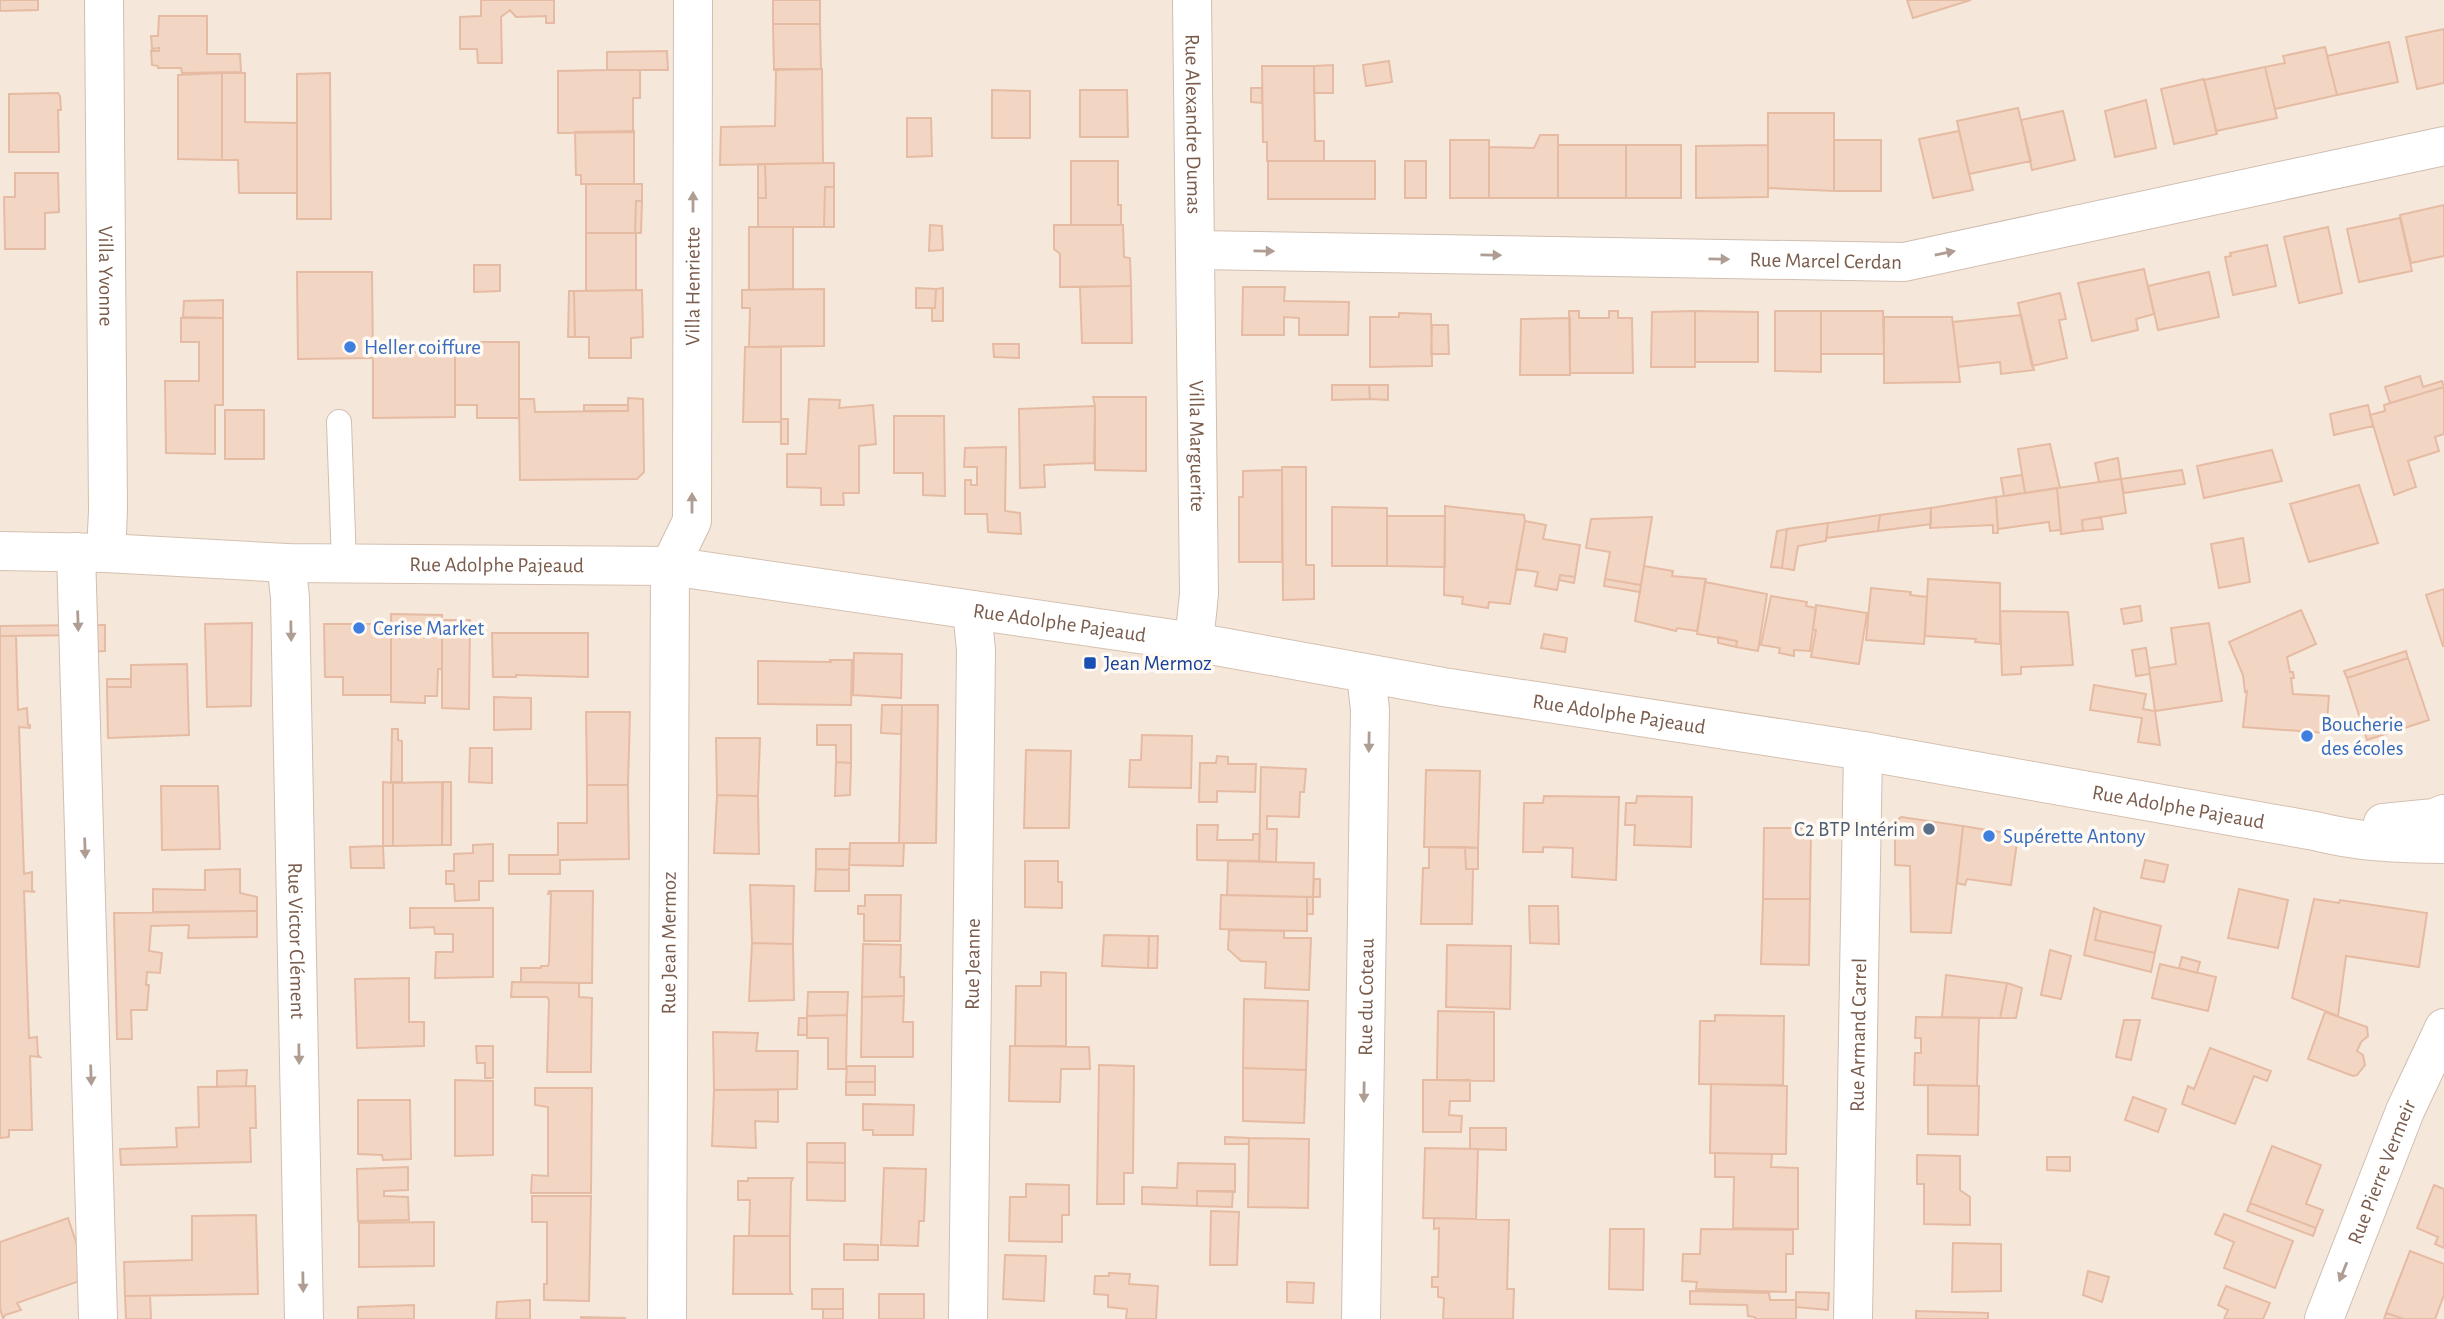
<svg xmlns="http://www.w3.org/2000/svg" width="2444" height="1319" viewBox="0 0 2444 1319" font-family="'Alegreya Sans',sans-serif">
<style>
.residential{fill:#f5e8da}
.building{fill:#f3d5c3;stroke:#e6bba3;stroke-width:2}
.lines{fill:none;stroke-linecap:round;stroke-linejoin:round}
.service-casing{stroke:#d1beb0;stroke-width:26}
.minor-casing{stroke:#d1beb0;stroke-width:40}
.secondary-casing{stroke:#d6c0b0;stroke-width:40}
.service{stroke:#fff;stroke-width:24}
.minor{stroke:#fff;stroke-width:38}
.secondary{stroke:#fff;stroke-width:38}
.oneway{fill:#af9d94}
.shop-dot{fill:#3f7fe0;stroke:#fffaf3;stroke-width:2.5}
.transit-dot{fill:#1a4fb4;stroke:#fffaf3;stroke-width:2.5}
.service-dot{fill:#5c6f8a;stroke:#fffaf3;stroke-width:2.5}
.labels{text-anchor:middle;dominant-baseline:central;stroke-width:7;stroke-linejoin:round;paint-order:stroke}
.street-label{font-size:21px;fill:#7a5c4d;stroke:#fffaf3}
.shop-label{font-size:21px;fill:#366cbe;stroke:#fffaf3;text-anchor:start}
.transit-label{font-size:21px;fill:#164399;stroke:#fffaf3;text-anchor:start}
.service-label{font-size:21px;fill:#4e5e75;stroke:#fffaf3;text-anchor:end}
</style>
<rect width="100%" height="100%" fill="#fdf6ec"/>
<path class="residential" d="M0 0H2444V1319H0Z"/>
<path class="building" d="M0 0H38V10L0 11Z
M481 0H554V23H546V16L516 17 510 10 501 17 502 63H478L477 49H460V17L481 16Z
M773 0H820V24H773Z
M1907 0H1971L1913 18Z
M159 16H207V54H240L241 72 182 73 181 68H158V66L152 65 151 51H159V48L152 49 151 36H158Z
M773 24H820L821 69 774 70Z
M2444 29V83L2417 89 2406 37Z
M2389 42 2398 82 2337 95 2327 56Z
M2325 47 2337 95 2275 109 2265 67 2285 63 2283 56Z
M667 51 668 70H607V52Z
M1389 61 1392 82 1366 86 1363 65Z
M1333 65V93H1314V66Z
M1262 66H1314L1315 141H1324V161H1267V142H1263Z
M2265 67 2277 118 2216 131 2204 80Z
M776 69H822L823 163 720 165 721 127 775 126Z
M607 70H640V98H633V132L558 133V71Z
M222 73H245V122L297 123V193H239L238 160H222Z
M222 73V160L178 159V75Z
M330 73 331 219H297V74Z
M2204 79 2217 134 2174 144 2161 89Z
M1251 88H1262V103L1251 102Z
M992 90 1030 91V138H992Z
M1080 90H1127L1128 137H1080Z
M58 93 60 96 61 110H58L59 152H9V94Z
M2146 100 2156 148 2115 157 2105 111Z
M2018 108 2031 161 1969 174 1957 121Z
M2063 111 2075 160 2032 170 2021 120Z
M1768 113H1834V191L1768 188Z
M907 118H931L932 156 907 157Z
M1959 131 1973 190 1933 198 1919 139Z
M575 132 634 131V184H581V175H576Z
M1540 135H1558V198H1489V147L1534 148Z
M1450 140H1489V198H1450Z
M1834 140H1881V191H1834Z
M1558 145H1626V198H1558Z
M1626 145H1681V198H1626Z
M1768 145V197L1696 198V146Z
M1071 161H1118V205H1121V225H1071Z
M1268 161H1375V199H1268Z
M1405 161H1426V198H1405Z
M823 163H834V187H825L824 227H758V198H766L765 164Z
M758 164H765L766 198H758Z
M15 173H58L59 212 45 213V249H5L4 197H15Z
M586 184H642V201H636L635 233H586Z
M825 187H834V227H824Z
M636 201H642L641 233H635Z
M2444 205V256L2411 263 2400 215Z
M2400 218 2412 271 2359 282 2347 229Z
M930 225 942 226 943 250 929 251Z
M1054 225H1123L1124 257 1130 258 1131 286 1060 287V254L1054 249Z
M749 227H793V289L749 290Z
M2328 227 2342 293 2299 303 2284 237Z
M586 233H636V290L586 291Z
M2267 245 2276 286 2233 295 2225 257 2231 256 2230 253Z
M474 265H500V291L474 292Z
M2144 269 2154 314 2136 319 2138 330 2092 341 2078 283Z
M297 272H372L373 358 298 359Z
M2209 272 2219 317 2158 330 2148 286Z
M1131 286 1132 343H1082L1080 287Z
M1243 287H1285L1284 301 1349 302 1348 335H1299V318L1284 317V335H1242Z
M916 288 936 289 935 308H916Z
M943 288V321H932V308H935L936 289Z
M824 289V346L749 347 750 308H742V290Z
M642 290 643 337 631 338V358H589V337H575L574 291Z
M569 291H574L575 337H568Z
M2060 293 2066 319 2059 320 2067 358 2032 366 2018 303Z
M223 300V318L183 317 184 301Z
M1569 311H1579V318H1609V311H1618V318H1632L1633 373H1570Z
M1695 311V367H1651L1652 312Z
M1695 311 1758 312V362H1695Z
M1775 311H1821V372L1775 371Z
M1821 311H1883L1884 354H1821Z
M1399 313 1431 314 1432 366 1370 367V317H1399Z
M2021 315 2034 370 2001 374 2000 362 1958 367 1953 322Z
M1884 317H1952L1960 382 1884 383Z
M181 318H223V405H215V454L166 453 165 381H199V342H181Z
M1570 318V375H1520L1521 319Z
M1432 325H1448L1449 354H1431Z
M455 342H519V418H477V405H455Z
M993 344H1019V358L994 357Z
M745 347H781V422H743Z
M455 351V417L373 418V353Z
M2420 376 2423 387 2442 381 2444 387 2390 403 2385 387Z
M1332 385H1369L1370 399 1332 400Z
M1369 385H1388V400L1370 399Z
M2444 387V434L2435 437 2439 451 2408 461 2416 487 2394 495 2370 415 2385 411 2384 405Z
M1093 397H1146V471L1095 470V406Z
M628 398 643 399 644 472 637 479 520 480 519 399H534L535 412 628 411Z
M809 399 840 400 839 408 873 405 876 444 859 446V493H843L844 505H821V488L787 487V454H806Z
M584 405H628V411H584Z
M2368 405 2373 426 2334 435 2330 414Z
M1095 406 1094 463 1044 465 1045 487 1020 488 1019 409Z
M225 410H264V459H225Z
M894 416H944L945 496 923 495V473H894Z
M781 419H788V444H781Z
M2050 444 2060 488 2025 493 2018 449Z
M1006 447 1005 511 1020 513 1021 534 988 532 987 514H965V480H971V485H977V467H964L965 448Z
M2272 450 2282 481 2204 498 2197 466Z
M2118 458 2121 479 2099 482 2095 463Z
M1282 467H1306V565H1314V599L1283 600Z
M1282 470V562H1239V497H1243V471Z
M2182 470 2185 484 2124 493 2121 479Z
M2022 475 2025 493 2004 496 2001 478Z
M2121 479 2126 513 2082 520 2083 531 2061 534 2057 488Z
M2359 485 2378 543 2309 562 2290 504Z
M2057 488 2061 530 2050 531 2049 522 1998 529 1996 497Z
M1996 497 1998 533H1993V525L1930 528 1931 508Z
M1445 506 1524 515 1525 521 1510 604 1489 602 1488 608 1462 604 1463 597 1444 595Z
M1332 507 1387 508V566H1332Z
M1931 508V524L1878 531 1880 515Z
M1880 515 1878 531 1826 538 1828 523Z
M1387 516H1445V567L1387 566Z
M1652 517 1641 585 1605 579 1610 552 1586 548 1591 519Z
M2101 517 2103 529 2083 531 2082 520Z
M1525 521 1546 525 1543 539 1580 545 1575 577 1560 575 1557 590 1535 586 1538 572 1516 569Z
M1828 523 1826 541 1798 546 1794 570 1774 567 1782 568 1787 529Z
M1787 529 1782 568 1771 567 1777 531Z
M2243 538 2250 582 2219 588 2211 544Z
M1644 566 1673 571 1672 576 1706 579 1697 631 1677 628 1676 631 1635 621Z
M1560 575 1575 577 1574 583 1559 580Z
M1605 579 1641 585 1640 592 1604 586Z
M1928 579 2000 583V644L1975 642 1976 639 1925 636Z
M1705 582 1767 594 1758 651 1736 647 1737 641 1697 634Z
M1871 588 1911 592 1910 595 1927 597 1924 644 1866 640Z
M2444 589V646H2443L2426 595Z
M1771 596 1807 602 1806 606 1816 608 1810 651 1794 650V656L1779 653 1780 648 1761 645Z
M1816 605 1867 613 1859 664 1811 657 1816 630H1813Z
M2140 606 2142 621 2124 624 2121 609Z
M2301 610 2316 644 2287 657 2290 672H2293L2294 678H2291L2293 694 2329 696 2326 733 2243 727 2247 691 2245 692 2243 675 2229 642Z
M2000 611 2068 612 2073 665 2021 667V674L2002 675Z
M391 614 442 615V669H438L437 696H425V703L391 702Z
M442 620H470L469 709 442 708Z
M252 623 251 706 207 707 205 624Z
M2209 623 2222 701 2155 711 2149 668 2176 664 2171 628Z
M324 624H391V695H343V677H325Z
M84 625H105V651L85 652Z
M84 625V635L0 636V626Z
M492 633H588V677L516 675V677H493Z
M1544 634 1567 638 1565 652 1541 648Z
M0 636H16L18 710 27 708 28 725H30V728L19 727 24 874 32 872V890L35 892 24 891 29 1038 37 1037 38 1055 40 1057 30 1056 32 1130H9V1137L0 1138Z
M1718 637 1737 641 1736 647 1718 643Z
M2146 648 2150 674 2136 676 2132 650Z
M2406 651 2408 658 2347 678 2344 671Z
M854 653 902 654 901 698 853 695Z
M2408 658 2429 720 2367 740 2347 678Z
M830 660H852L851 705 758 704V661L831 662Z
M187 664 189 735 108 738 107 687H131V665Z
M107 679H131V687H107Z
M2094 685 2146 694 2143 709 2155 711 2160 745 2138 742 2142 718 2090 710Z
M494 697 531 698V729L494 730Z
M882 705H902L901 734 881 733Z
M902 705H938L936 843H899Z
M586 712H630L628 785H587Z
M817 725H851V763L836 762V745H817Z
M392 729H398V740L402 741V782H391Z
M1142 735 1192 736 1191 788 1129 787 1130 760H1141Z
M716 738H760L758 796 717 795Z
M470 748H492V783L469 782Z
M1026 750 1071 751 1069 828H1024Z
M1217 756 1228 757V764H1256L1255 792 1217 791V802H1199L1200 763H1216Z
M836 762 851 763 850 795 835 796Z
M1261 767 1306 769 1304 792H1300L1299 817 1267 816V829H1277L1276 862 1259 861Z
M1426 770 1480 771 1478 848 1424 847Z
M383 782 393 783V846H383Z
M442 782V845L393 846V783Z
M443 782H451V845H442Z
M587 785H628L629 859 560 860V874H509V855H558V823H587Z
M161 786H218L220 849 162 850Z
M717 795 758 796 759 854 714 853Z
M1544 796 1619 797 1616 880 1572 877 1573 848 1543 847V852H1523L1524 803H1543Z
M1637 796 1692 797 1691 847 1634 845 1635 825H1625L1626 803H1636Z
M1901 817 1963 826 1951 933 1911 932 1910 866 1895 865V822Z
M1197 825H1218L1217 840H1253V834H1260L1259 861 1197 860Z
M1963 826 2018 835 2011 885 1967 879 1965 885 1957 883Z
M1764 828H1811L1810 899H1763Z
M850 843H904L903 866 849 865Z
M493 844V881H479V900L455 901 454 884H446V871H454V854L473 853V845Z
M383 846 384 868H351L350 847Z
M1429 847H1465L1466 869H1473L1472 924H1421L1423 868H1429Z
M1465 847 1478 848V869H1466Z
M816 849H850L849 870 816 869Z
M2145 860 2168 865 2164 882 2141 878Z
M1025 861H1058V882H1062V908L1025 907Z
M1228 861 1314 863 1313 897 1227 895Z
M240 869V893L257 897V911L153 912V889L205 890V870Z
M816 869 849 870V891H815Z
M1314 879H1320V897H1313Z
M750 885 794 886 793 944 752 943Z
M2239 889 2288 900 2278 948 2228 938Z
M549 891H593L592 983 521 982V968H541V966H548L549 963 551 893 548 894Z
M865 895H901L900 941H864V914H858V906H865Z
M1221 895 1307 897V931L1220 929Z
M1307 897H1313V914H1307Z
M1763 899H1810L1809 965 1761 964Z
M2314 899 2339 903 2340 900 2427 913 2419 967 2346 956 2338 1016 2292 998Z
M1529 906H1558L1559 944 1530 943Z
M410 908H493V977L435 978 436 952H453V934H435L434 927 410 928Z
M2094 908 2101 911 2095 940 2155 953 2151 972 2084 955Z
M257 911V937L188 938 189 925 151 926 149 951 162 953 160 973 147 972 146 985H149L147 1010H131L132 1039H117L114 913Z
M2101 911 2161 926 2155 953 2095 940Z
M1229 930 1284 931V938H1311L1309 990 1265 988 1266 962 1241 961 1228 949Z
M1104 935 1149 936 1148 968 1102 966Z
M1149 936H1158L1157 968H1148Z
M752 943 793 944 794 1000 749 1001Z
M863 944 901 945 900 977H904V996L862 997Z
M1447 945 1511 946 1510 1009 1446 1007Z
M2050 950 2071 956 2061 999 2041 995Z
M2182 957 2200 962 2197 973 2179 968Z
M2160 964 2216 977 2208 1011 2152 998Z
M1041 972 1066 973V1046H1015L1016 986H1041Z
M1946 975 2007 983 2000 1018 1942 1017Z
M409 978V1022H424V1046L357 1048 355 979Z
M512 982 579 983V997L592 998 591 1072H547L549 1000 547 997H511Z
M2007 983 2022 988 2016 1018H2000Z
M808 992H848L847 1015 807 1016Z
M904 996 903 1022H913V1057H861L862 997Z
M1244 999 1308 1001 1306 1070 1243 1068Z
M1438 1011 1494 1012V1081L1437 1080Z
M2325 1012 2367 1027 2368 1036 2361 1042 2357 1051 2363 1055 2365 1065 2357 1075 2353 1076 2308 1059Z
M847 1015 846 1069H828V1038H807V1016Z
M1715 1015 1784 1016 1783 1085 1699 1084 1700 1021H1715Z
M1916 1017 1979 1018 1977 1086 1914 1085 1915 1053H1921V1038H1915Z
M799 1018H807V1035H798Z
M2124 1020H2140L2131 1060 2116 1057Z
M713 1032 758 1033 756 1051H798L797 1089 714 1090Z
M476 1046H493V1078H485V1063H477Z
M1010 1046 1089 1047 1090 1069H1061L1060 1102 1009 1101Z
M2210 1048 2271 1071 2267 1081 2254 1076 2235 1124 2182 1104 2188 1086 2194 1089Z
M1099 1065 1134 1066 1133 1173H1124V1204H1097Z
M847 1066H875V1082H846Z
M1243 1068 1306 1070 1304 1123 1243 1121Z
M247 1070 246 1086 217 1087V1071Z
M455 1080 493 1081V1155L455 1156Z
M1423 1080H1470V1101H1450L1449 1115 1462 1116 1461 1132H1423Z
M846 1082H875V1095H846Z
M1711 1084 1787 1086 1786 1154 1710 1153Z
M1928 1085 1979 1086 1978 1135 1928 1134Z
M255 1086 256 1128H250L251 1162 121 1165 120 1149 177 1147 176 1128 199 1127 198 1087Z
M535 1088H592L591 1193H531L532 1175 548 1176V1107L535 1105Z
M714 1090H778V1122L755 1121 756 1148 712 1146Z
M2133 1097 2166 1109 2158 1132 2125 1120Z
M358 1100H410L411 1159 383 1160 382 1155 358 1154Z
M863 1104 914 1105 913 1135H873V1130H863Z
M1470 1128H1506V1150L1470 1149Z
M1225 1137 1249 1138V1144H1225Z
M1249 1138 1309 1139 1308 1208 1248 1207Z
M807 1143H845V1163L807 1162Z
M2272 1146 2321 1165 2306 1204 2323 1210 2316 1228 2250 1203Z
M1425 1148 1478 1149 1476 1219 1423 1218Z
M1715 1153 1772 1154 1771 1167 1798 1168V1229L1733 1228 1734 1177H1715Z
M1917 1155 1960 1156V1190L1970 1197V1225L1924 1224V1184H1917Z
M2047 1157H2070V1171L2047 1170Z
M807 1162 845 1163V1201L807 1200Z
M1178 1163 1235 1164V1192L1197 1191V1206L1142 1204V1187L1177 1188Z
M408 1167V1190L384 1191V1196L408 1197 409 1220 358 1221 357 1169Z
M884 1168 926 1169 924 1221H919L918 1246 881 1245Z
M748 1178H793L791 1182 790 1236H749L750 1200H738V1181H748Z
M1026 1184 1069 1185V1215H1062V1242L1009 1241 1010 1197H1026Z
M2434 1185 2444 1189V1248L2435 1244 2438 1237 2417 1228Z
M1197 1191H1233L1232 1207 1197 1206Z
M532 1196H591L589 1301 544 1300V1284H547V1222H532Z
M2250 1203 2316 1228 2313 1236 2247 1211Z
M1211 1211 1239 1212 1237 1265H1210Z
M2224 1214 2293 1241 2275 1288 2224 1268 2234 1242 2215 1234Z
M256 1215 258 1294 125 1296 124 1262 192 1260V1216Z
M68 1218 88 1278 17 1303 21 1310 5 1315 3 1319 0 1308V1242Z
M1434 1218 1509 1220 1507 1289H1514L1513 1319H1443L1444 1298 1438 1297V1287H1432V1277H1438L1439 1228 1434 1229Z
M434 1222V1266L359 1267V1223Z
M1610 1229H1644L1643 1290 1609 1289Z
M1701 1229 1793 1230V1254H1786V1292L1696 1289 1697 1282 1682 1281 1683 1254H1700Z
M734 1236H790V1291L792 1294H733Z
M1953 1243 2001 1244V1291L1952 1292Z
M844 1244 878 1245V1260H844Z
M2410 1251 2444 1264V1295L2435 1319H2404L2386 1313Z
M1005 1255 1046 1256 1044 1301 1003 1299Z
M2088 1271 2109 1277 2102 1302 2083 1295Z
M1109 1273 1130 1274 1129 1284 1158 1286 1156 1319H1126L1127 1309 1108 1307V1295L1094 1294 1095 1276H1109Z
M1287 1282 1314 1283 1313 1303 1287 1302Z
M2226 1286 2270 1303 2263 1319H2224L2228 1310 2218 1305Z
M812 1289H843V1309H812Z
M1690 1291 1769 1293 1770 1300H1796V1319H1755V1317L1748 1316 1747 1305 1690 1304Z
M1796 1292 1829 1293 1828 1310 1796 1307Z
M879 1294H924V1319H879Z
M125 1296H150L151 1319H126Z
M530 1300V1319H496L497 1302Z
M414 1305V1319H358V1307Z
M823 1309H843V1319H823Z
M1916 1311 1988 1313V1319H1916Z
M2386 1313 2404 1319H2384Z
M581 1317 626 1318 581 1319Z"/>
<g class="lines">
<g class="service-casing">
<path id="service" d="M339 422 344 564"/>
</g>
<g class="minor-casing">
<g id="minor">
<path id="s1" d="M104 0 108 511 106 553"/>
<path id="s2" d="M1192 0 1199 594 1194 642"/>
<path id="s3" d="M1196 250 1904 262 2444 146"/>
<path d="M76 552 98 1319"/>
<path id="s4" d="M286 563 290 597 304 1319"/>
<path id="s5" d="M667 1319 670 566 692 521 693 0"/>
<path id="s6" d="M968 1319 976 650 972 610"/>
<path id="s7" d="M1361 1319 1370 710 1366 674"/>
<path id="s8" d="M1853 1319 1863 751"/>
<path id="s9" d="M2324 1319 2405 1111 2444 1028"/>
</g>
</g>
<g class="secondary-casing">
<g id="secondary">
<path id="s10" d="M0 551 106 553 286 563 670 566 1194 642 1443 687 1863 751 2315 831C2358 842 2400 844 2444 844"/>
<path d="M2383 823 2434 818 2444 814"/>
</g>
</g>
<use href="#service" class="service"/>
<use href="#minor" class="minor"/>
<use href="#secondary" class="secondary"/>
</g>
<defs><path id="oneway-solid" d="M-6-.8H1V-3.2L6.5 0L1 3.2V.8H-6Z" transform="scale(1.75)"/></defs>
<g class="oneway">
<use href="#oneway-solid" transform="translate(693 202) rotate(-90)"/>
<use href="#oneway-solid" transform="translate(1264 251) rotate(1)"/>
<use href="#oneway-solid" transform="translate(1945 253) rotate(-12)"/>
<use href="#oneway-solid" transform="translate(1491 255) rotate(1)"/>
<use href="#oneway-solid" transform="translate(1719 259) rotate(1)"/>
<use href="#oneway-solid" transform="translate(692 503) rotate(-90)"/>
<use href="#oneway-solid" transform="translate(78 621) rotate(88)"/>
<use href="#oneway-solid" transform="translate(291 631) rotate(89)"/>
<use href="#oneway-solid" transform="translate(1369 742) rotate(91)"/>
<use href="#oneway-solid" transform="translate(85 848) rotate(88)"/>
<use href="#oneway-solid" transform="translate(299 1054) rotate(89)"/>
<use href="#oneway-solid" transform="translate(91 1075) rotate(88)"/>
<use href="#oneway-solid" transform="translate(1364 1092) rotate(91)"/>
<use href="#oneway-solid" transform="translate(2343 1272) rotate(112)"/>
<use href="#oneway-solid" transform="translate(303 1282) rotate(89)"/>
</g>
<g class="shop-dot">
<circle cx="350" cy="347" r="7"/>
<circle cx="359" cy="628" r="7"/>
<circle cx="2307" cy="736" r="7"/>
<circle cx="1989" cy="836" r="7"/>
</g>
<rect class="transit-dot" x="1083" y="656" width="14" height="14" rx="3.5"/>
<circle class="service-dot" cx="1929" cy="829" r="7"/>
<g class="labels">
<g class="street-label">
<text stroke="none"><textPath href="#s2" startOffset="124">Rue Alexandre Dumas</textPath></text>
<text stroke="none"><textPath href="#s3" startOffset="630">Rue Marcel Cerdan</textPath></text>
<text stroke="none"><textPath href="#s1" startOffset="276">Villa Yvonne</textPath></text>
<text stroke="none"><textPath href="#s5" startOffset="1038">Villa Henriette</textPath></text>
<text stroke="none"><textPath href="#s2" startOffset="446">Villa Marguerite</textPath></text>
<text stroke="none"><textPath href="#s10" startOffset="497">Rue Adolphe Pajeaud</textPath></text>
<text stroke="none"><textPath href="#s10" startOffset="1064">Rue Adolphe Pajeaud</textPath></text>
<text stroke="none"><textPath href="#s10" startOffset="1631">Rue Adolphe Pajeaud</textPath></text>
<text stroke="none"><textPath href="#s10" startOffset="2198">Rue Adolphe Pajeaud</textPath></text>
<text stroke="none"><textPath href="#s4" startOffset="378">Rue Victor Clément</textPath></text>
<text stroke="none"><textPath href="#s5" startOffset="376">Rue Jean Mermoz</textPath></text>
<text stroke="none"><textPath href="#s6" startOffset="355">Rue Jeanne</textPath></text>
<text stroke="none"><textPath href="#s7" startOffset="322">Rue du Coteau</textPath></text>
<text stroke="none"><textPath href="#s8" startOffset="284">Rue Armand Carrel</textPath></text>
<text stroke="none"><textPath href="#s9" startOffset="158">Rue Pierre Vermeir</textPath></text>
</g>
<g class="shop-label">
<text x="364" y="347">Heller coiffure</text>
<text x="373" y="628">Cerise Market</text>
<text x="2321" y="724">Boucherie<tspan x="2321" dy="24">des écoles</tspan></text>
<text x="2003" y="836">Supérette Antony</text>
</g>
<g class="transit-label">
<text x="1104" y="663">Jean Mermoz</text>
</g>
<g class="service-label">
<text x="1915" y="829">C2 BTP Intérim</text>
</g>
</g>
</svg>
